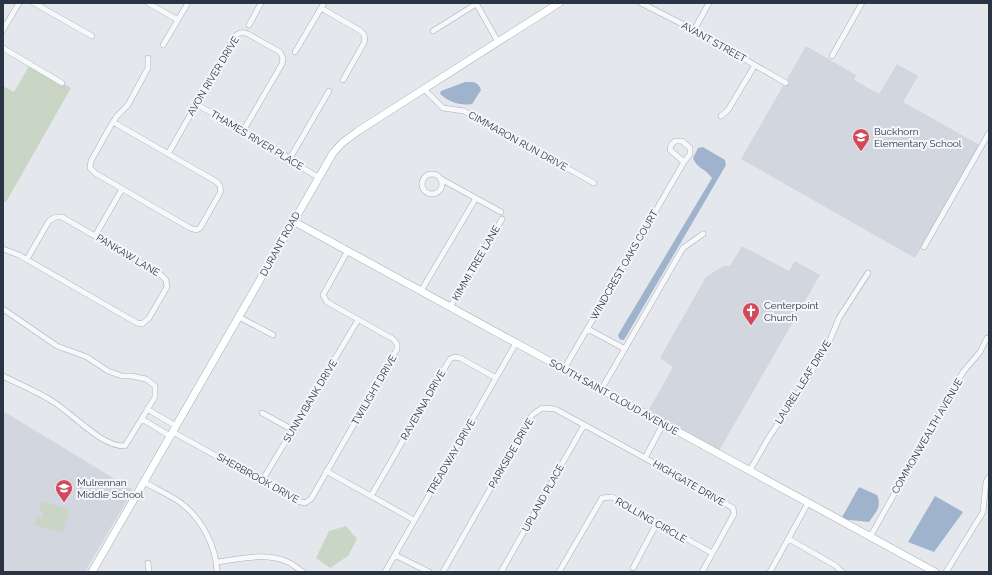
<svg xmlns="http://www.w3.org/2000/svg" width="992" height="575" viewBox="0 0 992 575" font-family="Raleway,sans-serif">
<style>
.built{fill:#d2d6de}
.green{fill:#c9d6c5}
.water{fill:#9fb4cc}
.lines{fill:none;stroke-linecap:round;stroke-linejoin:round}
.street-casing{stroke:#a9aeb7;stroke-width:6}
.secondary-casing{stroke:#a9aeb7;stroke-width:8}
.street{stroke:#f7f8fa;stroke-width:5}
.secondary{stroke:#fff;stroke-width:7}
.labels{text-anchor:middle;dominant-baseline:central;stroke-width:4;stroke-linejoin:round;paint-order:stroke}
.street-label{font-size:10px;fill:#2b3445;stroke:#f4f6f9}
.poi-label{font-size:10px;fill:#2b3445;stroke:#f4f6f9;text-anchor:start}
</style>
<rect width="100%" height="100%" fill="#e4e7ec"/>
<path class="built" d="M806 46 856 75 854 80 879 94 897 64 918 76 903 102 980 145 915 258 741 159Z
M742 246 789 271 795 261 820 275 719 451 647 413 673 367 660 358 670 340 706 277 723 266H730Z
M3 411 133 490 85 572H3Z"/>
<path class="green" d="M29 66 63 86 64 84 71 88 6 202 3 201V86L14 92Z
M42 502 45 503 46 502 70 510 63 533 35 525 37 517 42 519 43 512 39 511Z
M346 526 357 539 348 556 330 568 316 558 329 531Z"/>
<path class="water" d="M465 82C473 82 478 81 481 90L472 104C460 106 449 102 440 94L441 91Z
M703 147 725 160 726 165 624 340H621L619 338 618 335 712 178C706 169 696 168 693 158L698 148Z
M859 487 877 495C882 507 876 512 869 522L841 519Z
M935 496 963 512 934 552 908 542Z"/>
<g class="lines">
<g class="street-casing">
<path id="street" d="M34 3 92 36
M148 3 178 20
M476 3 498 42
M641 3 694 30 786 83
M321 8 359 30C364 33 366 37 364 43L343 80
M249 25 261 3
M3 30 19 3
M694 30 709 3
M433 31 476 4
M163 45 188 3
M3 48 62 83
M295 52 324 3
M832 56 862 3
M424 89 443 108 464 111 594 183
M196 104 284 154 289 160 318 177
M721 116 728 110 755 65
M113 122 217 182C221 186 221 189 220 193L200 228 196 230 190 228 95 173 90 168 91 161 110 127 117 116 128 105 148 68V58
M168 154 235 36C240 32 242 32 248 34L280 52 283 58 282 64 243 131
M289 160 329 91
M422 184a10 10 0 1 1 20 0a10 10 0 1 1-20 0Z
M441 179 501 212
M95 236 122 189
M924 247 989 133
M3 249 19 255 137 323 142 324 149 318 167 287 166 280 160 274 62 217H56L49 221 27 259
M421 291 476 198
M450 307 502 219
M3 309 57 346 87 357 108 371 122 376H131L146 379 155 386V397L125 446C102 447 74 415 55 403 39 392 20 385 3 376
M239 317 273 335
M588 329 625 349
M564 369 684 162 670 150 671 145 675 141H682L690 148V154L684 162
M601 390 683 248 703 234
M147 409 176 426
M262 413 293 430
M142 419 170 436
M173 432 297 501 305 503 311 499 397 349V344L393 339 327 302 323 295 347 252
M645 458 663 424
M750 470 769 437 791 405 828 345 839 318 868 273
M326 471 414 520
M262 481 358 320
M144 482C156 489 170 495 181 503 202 519 216 546 217 572
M371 496 450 359 455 357 460 358 496 378
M870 537 963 372 980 352 987 338
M789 539 836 566 842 572
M395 555 429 572
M217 562C240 559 265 552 288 562 293 564 298 569 303 572
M148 563 149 572
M633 568 657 523
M385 572 516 343
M443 572 532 415 542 408 555 409 645 458 733 508 734 514 702 572
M501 572 584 425
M559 572 602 498 612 497 712 553
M770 572 808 503
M946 572 983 512 986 482 989 477"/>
</g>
<g class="secondary-casing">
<path id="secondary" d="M293 221 935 572
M92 572 333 153 342 143 358 131 559 3"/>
</g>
<use href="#street" class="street"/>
<use href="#secondary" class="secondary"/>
</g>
<defs>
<g id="school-pin" transform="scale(0.9)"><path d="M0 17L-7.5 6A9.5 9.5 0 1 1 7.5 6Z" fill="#d1495b" stroke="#f4f6f9"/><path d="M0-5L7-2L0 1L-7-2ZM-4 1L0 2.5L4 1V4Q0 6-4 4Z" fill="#fff"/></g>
<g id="church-pin" transform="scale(0.9)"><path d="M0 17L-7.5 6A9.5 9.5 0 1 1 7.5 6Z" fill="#d1495b" stroke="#f4f6f9"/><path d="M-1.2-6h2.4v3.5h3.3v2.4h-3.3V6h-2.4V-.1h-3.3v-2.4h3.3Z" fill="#fff"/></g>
</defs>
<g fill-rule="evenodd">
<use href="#school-pin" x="861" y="137"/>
<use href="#church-pin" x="751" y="311"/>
<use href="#school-pin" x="64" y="488"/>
</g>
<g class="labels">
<g class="street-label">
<text transform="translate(714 42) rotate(29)">AVANT STREET</text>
<text transform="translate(213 76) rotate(-59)">AVON RIVER DRIVE</text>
<text transform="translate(257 140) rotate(31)">THAMES RIVER PLACE</text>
<text transform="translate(518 141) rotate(29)">CIMMARON RUN DRIVE</text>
<text transform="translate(280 244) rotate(-61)">DURANT ROAD</text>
<text transform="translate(128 255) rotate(31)">PANKAW LANE</text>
<text transform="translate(476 263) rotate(-60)">KIMMI TREE LANE</text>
<text transform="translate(624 265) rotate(-60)">WINDCREST OAKS COURT</text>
<text transform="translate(803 382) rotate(-58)">LAUREL LEAF DRIVE</text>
<text transform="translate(374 390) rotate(-60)">TWILIGHT DRIVE</text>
<text transform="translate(614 397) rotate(29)">SOUTH SAINT CLOUD AVENUE</text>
<text transform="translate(310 401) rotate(-59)">SUNNYBANK DRIVE</text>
<text transform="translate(423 405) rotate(-60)">RAVENNA DRIVE</text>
<text transform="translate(927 436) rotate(-60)">COMMONWEALTH AVENUE</text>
<text transform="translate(511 453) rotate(-60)">PARKSIDE DRIVE</text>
<text transform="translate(451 457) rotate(-60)">TREADWAY DRIVE</text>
<text transform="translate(258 478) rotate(29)">SHERBROOK DRIVE</text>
<text transform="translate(689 483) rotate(30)">HIGHGATE DRIVE</text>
<text transform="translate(543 498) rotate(-61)">UPLAND PLACE</text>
<text transform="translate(651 520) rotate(30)">ROLLING CIRCLE</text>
</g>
<g class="poi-label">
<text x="874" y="131">Buckhorn<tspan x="874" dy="12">Elementary School</tspan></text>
<text x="764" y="305">Centerpoint<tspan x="764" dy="12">Church</tspan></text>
<text x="77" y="482">Mulrennan<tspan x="77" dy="12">Middle School</tspan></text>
</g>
</g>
<rect width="992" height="575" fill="none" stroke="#2b3445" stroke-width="8"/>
</svg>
